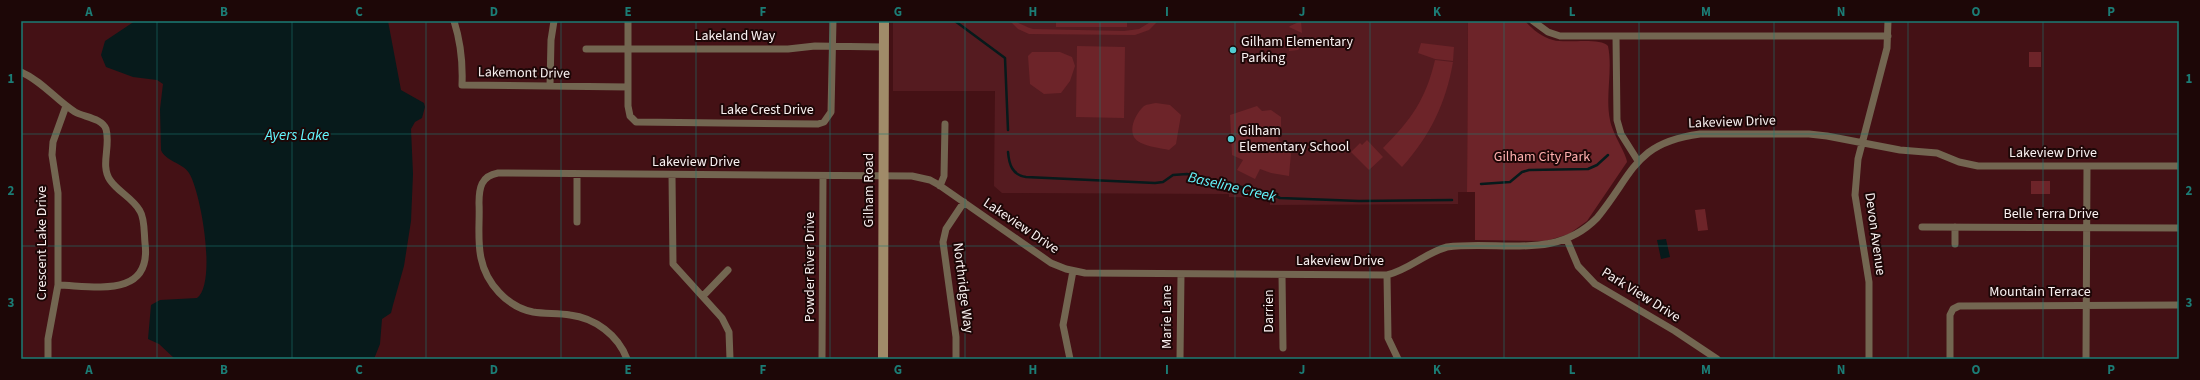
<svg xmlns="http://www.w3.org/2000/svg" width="2200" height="380" viewBox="0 0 2200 380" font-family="'Source Sans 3',sans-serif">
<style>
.built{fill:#551b20}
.green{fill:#6d2429}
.water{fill:#071a1b}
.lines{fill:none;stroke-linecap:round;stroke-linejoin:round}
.stream{stroke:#071a1b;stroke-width:2.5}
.street{stroke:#736651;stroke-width:7}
.secondary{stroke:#a08b69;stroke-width:10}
.grid{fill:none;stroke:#1b7c75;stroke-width:1;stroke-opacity:0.55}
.poi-dot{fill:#51ccd2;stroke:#1d0707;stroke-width:1.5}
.labels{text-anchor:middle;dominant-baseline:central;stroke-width:4;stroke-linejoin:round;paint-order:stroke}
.street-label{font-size:14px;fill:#faf2f2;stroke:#1d0707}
.poi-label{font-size:14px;fill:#faf2f2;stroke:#1d0707;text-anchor:start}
.park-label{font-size:14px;fill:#feafae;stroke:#1d0707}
.water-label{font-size:15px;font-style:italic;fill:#64f6fe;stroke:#1d0707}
.neatline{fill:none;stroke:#1b7c75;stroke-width:1.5}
.grid-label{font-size:13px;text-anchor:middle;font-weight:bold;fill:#1b7c75}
</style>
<rect width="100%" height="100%" fill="#441115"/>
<path class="built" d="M893 21H1468L1467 192H1458V204L1270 205V198L1229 197V194L1002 193 994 186 995 91H893Z"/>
<path class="green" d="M1010 21C1018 21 1024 27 1033 29L1124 31 1139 29 1152 21H1158L1149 30 1135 35 1029 34 1018 29Z
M1056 21H1127V27H1056Z
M1301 21 1302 33 1289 27 1290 26Z
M1468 21H1525C1533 30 1542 37 1553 40 1566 44 1600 37 1608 46 1613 70 1605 96 1610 120 1612 133 1627 155 1627 162L1587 221 1569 234 1546 241 1475 240V192H1467Z
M1290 36 1298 42 1300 47 1298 50 1289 51Z
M1421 43 1454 47 1453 61 1435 59 1418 53Z
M1077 46 1125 47 1124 118 1076 117Z
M1032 52H1060L1072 57 1075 66 1070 81 1061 93 1044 94 1030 84 1028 56Z
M2029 52H2041V67H2029Z
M1435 60 1453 62C1446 103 1430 136 1402 167L1383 148C1411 120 1426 99 1435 60Z
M1156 103 1170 105 1181 115 1176 144 1169 150C1161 148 1149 147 1141 143 1125 136 1134 115 1144 106 1147 104 1152 104 1156 103Z
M1257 106 1262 111 1271 110 1281 117V126L1277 134 1279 141 1288 144 1294 151 1291 153 1289 176 1271 173 1260 169 1255 179 1237 170 1243 160 1232 155 1230 115Z
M1367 140 1383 157 1369 170 1351 152 1360 143 1362 145Z
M2031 181H2050V194H2031Z
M1705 209 1708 230 1698 231 1695 210Z"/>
<path class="water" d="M135 21H388L401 90 424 103 425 107 422 118 415 122 411 129 413 174 411 221 404 266 393 305 391 313 382 319 380 344 374 359H175L159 344 148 339 151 305 160 300 197 298C217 284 201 192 189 173 183 163 165 161 161 150L160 109 163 84 157 80 133 77 106 67 101 55 105 41Z
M1666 239 1670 257 1661 259 1657 240Z"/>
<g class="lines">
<path class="stream" d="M955 21 1005 58 1008 130
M1008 152C1009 164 1012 175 1026 177L1155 183 1163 182 1173 175 1187 174 1271 194 1280 198 1359 201 1452 200
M1481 184 1510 182 1522 172 1529 170 1588 169 1597 165 1608 155"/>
<path class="street" d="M454 21C461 43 463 62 462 85L628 87
M628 21V106L630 116 636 122 818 124 824 122 831 112 833 21
M1533 21 1548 32 1560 36H1888
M1616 36 1617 120 1621 134 1638 161
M586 49H788L815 46 884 47
M21 72C42 81 56 100 75 112 84 117 102 118 106 129 111 146 100 165 110 180 118 192 133 198 140 211 145 219 144 234 145 243 152 299 94 286 58 285
M550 86 551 40 554 21
M577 174V222
M672 175 673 264 722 318 729 332 730 359
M940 186 944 176 945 124
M1922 227 2179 228
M1955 227V244
M1567 240 1578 266 1595 284 1675 331 1717 359
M1282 275 1283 348
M1387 275 1388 338 1398 359
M703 296 728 270
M48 359V339L58 285V193L52 155 53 142 66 106
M627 359C618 335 595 318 570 315 558 313 545 314 533 312 507 307 486 283 481 258 477 240 480 220 479 203 479 188 481 176 498 173L912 176 930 180 939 185 1051 263 1066 269 1085 273 1387 275C1409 270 1425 253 1447 247 1501 240 1555 261 1597 218 1634 173 1634 143 1700 134H1809L1827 136 1900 150 1937 153 1959 162 1978 166H2179
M822 359 823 176
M956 359V337L943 242 946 229 964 202
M1070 359 1063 325 1073 271
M1180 359 1181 275
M1869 359V282L1855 195 1858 159 1887 48 1888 21
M1950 359V315L1953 309 1959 306 2179 305
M2086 359 2087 166"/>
<path class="secondary" d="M883 359 884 21"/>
</g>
<path class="grid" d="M157 21V359M292 21V359M426 21V359M561 21V359M696 21V359M830 21V359M965 21V359M1100 21V359M1235 21V359M1370 21V359M1504 21V359M1639 21V359M1774 21V359M1908 21V359M2043 21V359M21 134H2179M21 246H2179"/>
<g class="poi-dot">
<circle cx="1233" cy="50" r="4"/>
<circle cx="1231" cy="139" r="4"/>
</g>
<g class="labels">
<g class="street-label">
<text x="735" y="36">Lakeland Way</text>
<text transform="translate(524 73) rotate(1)">Lakemont Drive</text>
<text x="767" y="110">Lake Crest Drive</text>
<text transform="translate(1732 122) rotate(-2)">Lakeview Drive</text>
<text x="2053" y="153">Lakeview Drive</text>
<text x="696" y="162">Lakeview Drive</text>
<text transform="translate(869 190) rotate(-90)">Gilham Road</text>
<text x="2051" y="214">Belle Terra Drive</text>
<text transform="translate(1021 226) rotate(34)">Lakeview Drive</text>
<text transform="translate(1875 234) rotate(82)">Devon Avenue</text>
<text transform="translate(42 243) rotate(-90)">Crescent Lake Drive</text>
<text x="1340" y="261">Lakeview Drive</text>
<text transform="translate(810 267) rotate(-90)">Powder River Drive</text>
<text transform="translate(963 288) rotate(83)">Northridge Way</text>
<text x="2040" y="292">Mountain Terrace</text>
<text transform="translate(1641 295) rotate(32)">Park View Drive</text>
<text transform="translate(1269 311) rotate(-90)">Darrien</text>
<text transform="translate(1167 317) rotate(-90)">Marie Lane</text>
</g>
<g class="poi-label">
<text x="1241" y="42">Gilham Elementary<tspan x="1241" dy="16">Parking</tspan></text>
<text x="1239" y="131">Gilham<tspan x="1239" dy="16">Elementary School</tspan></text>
</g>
<g class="park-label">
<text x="1542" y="157">Gilham City Park</text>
</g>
<g class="water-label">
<text x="297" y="135">Ayers Lake</text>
<text transform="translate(1232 187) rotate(13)">Baseline Creek</text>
</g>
</g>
<rect width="2200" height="380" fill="none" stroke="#1d0707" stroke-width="44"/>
<rect x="22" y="22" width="2156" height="336" class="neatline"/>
<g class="grid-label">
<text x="89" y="16">A</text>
<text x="224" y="16">B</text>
<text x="359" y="16">C</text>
<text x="494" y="16">D</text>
<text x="628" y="16">E</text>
<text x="763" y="16">F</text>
<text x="898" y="16">G</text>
<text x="1033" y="16">H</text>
<text x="1167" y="16">I</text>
<text x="1302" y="16">J</text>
<text x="1437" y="16">K</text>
<text x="1572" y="16">L</text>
<text x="1706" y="16">M</text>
<text x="1841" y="16">N</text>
<text x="1976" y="16">O</text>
<text x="2111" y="16">P</text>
<text x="11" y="83">1</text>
<text x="2189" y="83">1</text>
<text x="11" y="195">2</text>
<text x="2189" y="195">2</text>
<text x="11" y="307">3</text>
<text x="2189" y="307">3</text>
<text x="89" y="374">A</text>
<text x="224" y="374">B</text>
<text x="359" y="374">C</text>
<text x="494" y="374">D</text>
<text x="628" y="374">E</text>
<text x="763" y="374">F</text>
<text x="898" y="374">G</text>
<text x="1033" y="374">H</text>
<text x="1167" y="374">I</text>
<text x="1302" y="374">J</text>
<text x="1437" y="374">K</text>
<text x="1572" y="374">L</text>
<text x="1706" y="374">M</text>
<text x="1841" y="374">N</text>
<text x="1976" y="374">O</text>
<text x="2111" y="374">P</text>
</g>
</svg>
